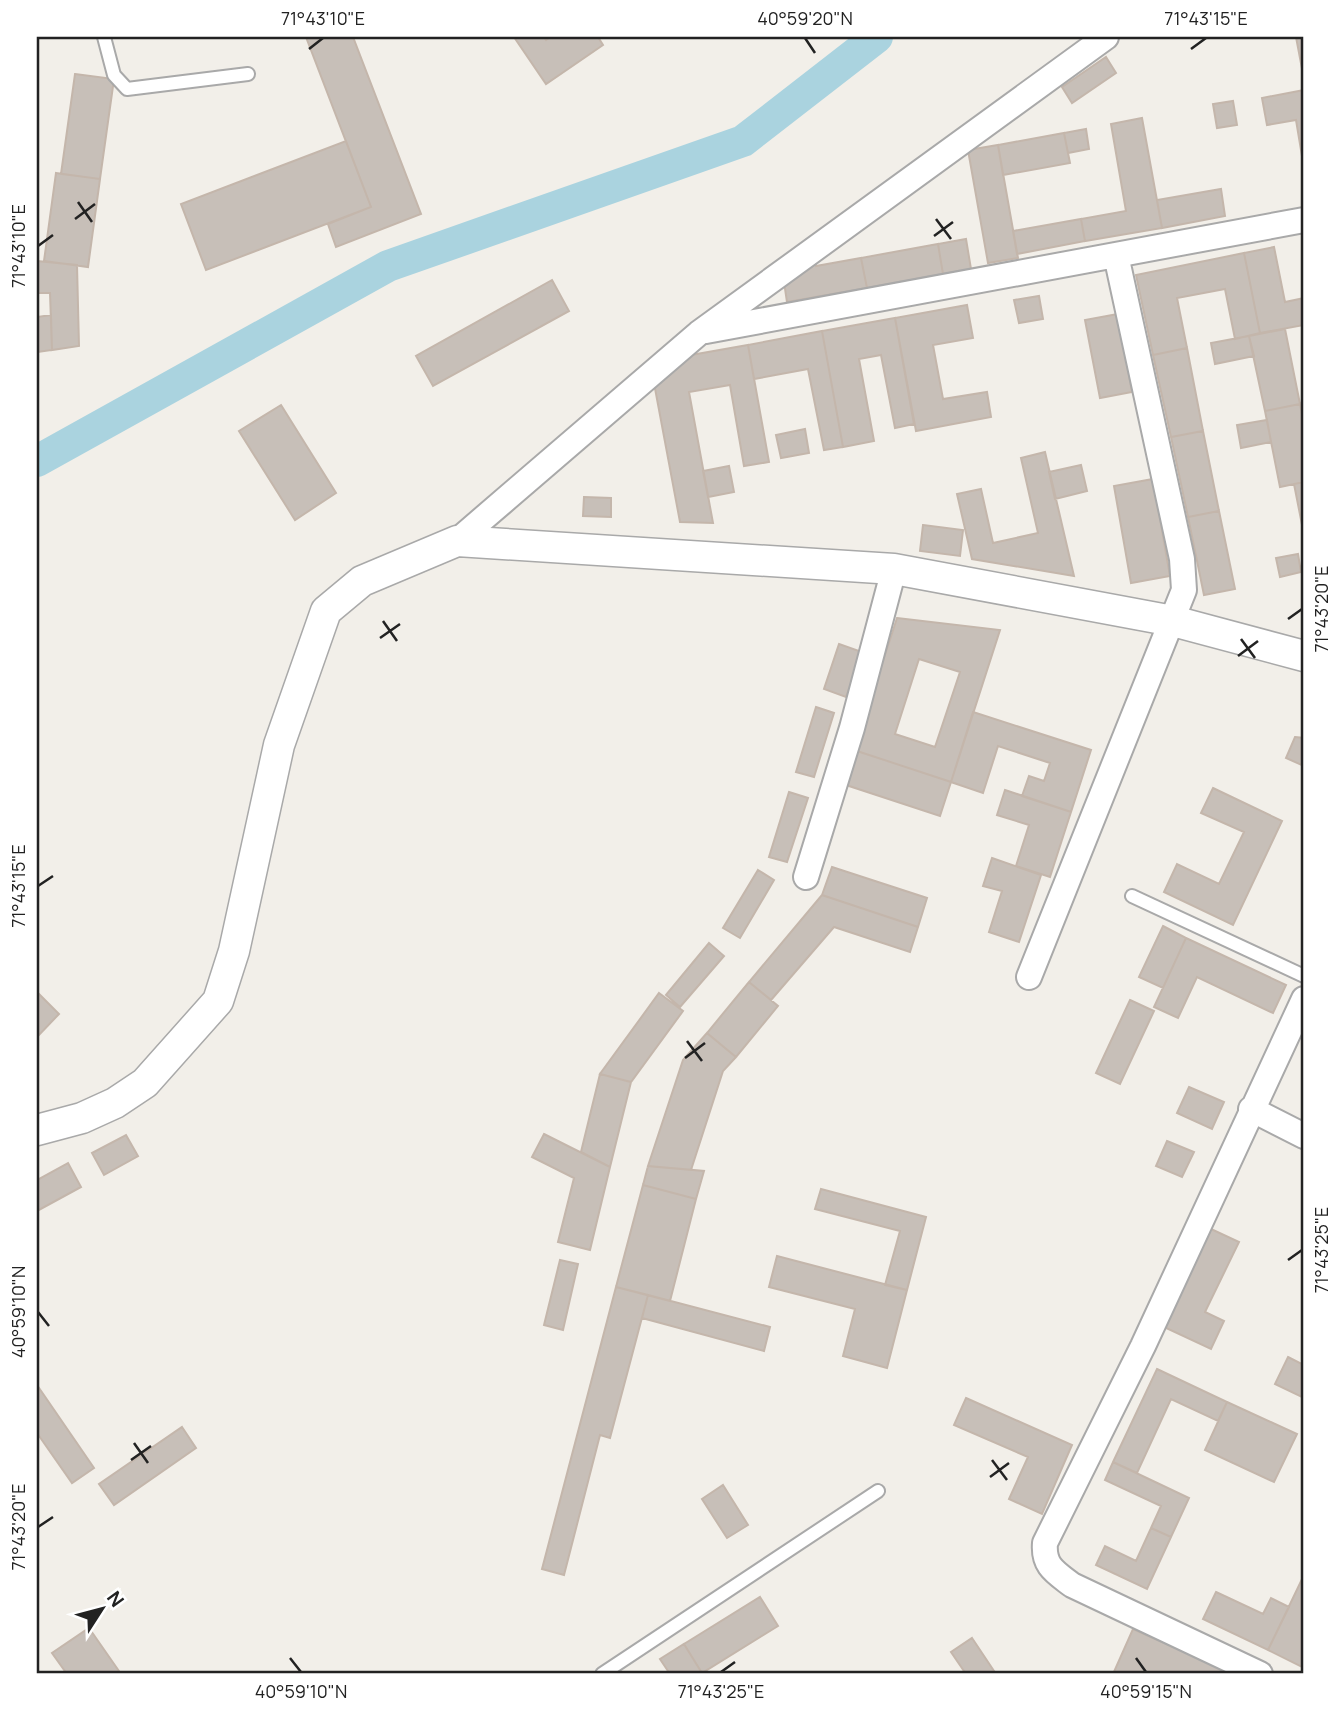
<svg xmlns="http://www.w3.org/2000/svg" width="1341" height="1711" viewBox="0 0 1341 1711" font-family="Manrope,sans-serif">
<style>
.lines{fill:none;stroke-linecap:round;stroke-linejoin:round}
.canal{stroke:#aad3df;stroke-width:32}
.building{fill:#c7bfb8;stroke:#c4b6ab;stroke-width:2;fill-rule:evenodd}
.service-casing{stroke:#a9a9a9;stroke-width:16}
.minor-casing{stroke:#a9a9a9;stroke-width:28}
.tertiary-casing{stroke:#a9a9a9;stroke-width:33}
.service{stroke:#fff;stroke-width:12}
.minor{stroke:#fff;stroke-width:24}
.tertiary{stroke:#fff;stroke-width:30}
.ticks{fill:none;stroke:#222;stroke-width:2.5}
.neatline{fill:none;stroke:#222;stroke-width:2.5}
.ticks-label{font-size:18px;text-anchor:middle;fill:#222}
</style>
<rect width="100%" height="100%" fill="#f2efe9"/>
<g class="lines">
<path class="canal" d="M37 461 388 266 743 141 877 37"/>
</g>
<path class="building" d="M306 37H353L421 214 336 247 328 224 371 207Z
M514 37H544L546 40 550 37H598L603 45 546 84Z
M1296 37H1304V74H1303Z
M1106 57 1116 73 1072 103 1062 87Z
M75 74 114 79 100 179 61 174Z
M1304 90V168L1296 120 1267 125 1262 98Z
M1233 101 1237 125 1217 128 1213 104Z
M1142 118 1162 228 1085 241 1081 219 1126 211 1111 124Z
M1086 129 1089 149 1068 153 1064 133Z
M1064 133 1070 163 1003 175 998 145Z
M346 141 371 207 206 270 181 204Z
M998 145 1018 258 988 263 968 150Z
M56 173 100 179 88 267 44 261Z
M1221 189 1225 216 1162 228 1157 200Z
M1081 219 1085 241 1017 254 1013 231Z
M966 239 971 269 943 274 938 244Z
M938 244 943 274 867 288 861 258Z
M1274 247 1285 302 1304 298V325L1260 333 1244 253Z
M1244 253 1260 333 1235 339 1225 289 1177 298 1187 348 1153 355 1136 275Z
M813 255 816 266 861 258 867 288 787 302 783 275Z
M37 261 77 265 79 346 52 350 50 293H37Z
M552 280 569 311 433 386 416 356Z
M1039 296 1043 319 1019 323 1014 300Z
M967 305 973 338 933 345 943 399 987 392 991 417 916 431 895 318Z
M1118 314 1132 392 1100 398 1085 320Z
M51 315 52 350 37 352V317Z
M895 318 914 424 895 428 881 355 859 359 874 441 843 447 822 331Z
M1285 329 1300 404 1265 411 1249 336Z
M822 331 843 447 824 450 808 369 754 379 748 345Z
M1249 336 1254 356 1215 364 1211 343Z
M748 345 769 462 744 466 730 385 689 392 713 523 680 522 654 383 680 357Z
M1187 348 1203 431 1171 437 1153 355Z
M1300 404 1304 424V482L1280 487 1265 411Z
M281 405 336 493 295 520 239 431Z
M1267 420 1271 442 1241 448 1237 425Z
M805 429 809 453 781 458 776 435Z
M1203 431 1219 511 1188 517 1171 437Z
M1045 452 1074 576 972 559 957 494 981 489 993 543 1038 533 1021 458Z
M1081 465 1087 491 1055 499 1049 472Z
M729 466 734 492 708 497 703 471Z
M1153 479 1170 576 1131 583 1114 486Z
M1304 482V535L1294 484Z
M584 497 611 498V517L583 516Z
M1219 511 1235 589 1204 595 1188 517Z
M923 525 963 530 960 556 920 551Z
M1298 554 1301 572 1280 577 1276 558Z
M897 618 1000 630 951 782 854 750ZM919 659 960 672 935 747 895 734Z
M839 644 862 652 846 697 824 689Z
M816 707 834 713 814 777 796 772Z
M973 712 1091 750 1071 812 1022 796 1029 776 1044 781 1050 763 998 746 983 793 951 782Z
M1295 737 1304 738V766L1286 758Z
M854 750 951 782 940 816 843 784Z
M1213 788 1282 821 1233 925 1164 892 1177 864 1219 884 1244 832 1201 813Z
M1005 790 1071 812 1050 877 1016 866 1029 825 997 815Z
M789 792 808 798 787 862 769 857Z
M992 858 1041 875 1019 942 989 932 1002 891 983 886Z
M832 867 927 898 918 927 822 895Z
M758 870 774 880 740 938 723 928Z
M822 895 918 927 910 952 834 927 771 1000 749 982Z
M1163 926 1186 938 1163 988 1139 977Z
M1186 938 1286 985 1273 1013 1197 977 1178 1018 1154 1007Z
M709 943 724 956 680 1007 666 995Z
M749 982 778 1006 736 1057 707 1033Z
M37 992 59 1014 37 1037Z
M659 993 683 1011 631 1082 600 1074Z
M1130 1000 1154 1011 1120 1084 1096 1073Z
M707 1033 736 1057 723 1071 691 1170 648 1166 683 1060Z
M600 1074 631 1082 610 1167 581 1152Z
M1189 1087 1224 1102 1212 1129 1177 1113Z
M544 1134 610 1167 590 1250 558 1242 574 1178 532 1157Z
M126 1135 138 1156 104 1175 92 1153Z
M1167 1141 1194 1152 1182 1177 1156 1166Z
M68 1163 81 1187 37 1211V1180Z
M648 1166 704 1171 696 1199 643 1185Z
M643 1185 696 1199 670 1301 616 1287Z
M821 1189 926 1217 907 1290 885 1285 900 1231 815 1209Z
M1211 1229 1239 1242 1205 1312 1224 1321 1211 1349 1164 1327Z
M777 1256 907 1290 887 1368 843 1356 855 1309 769 1287Z
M560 1260 578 1264 563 1330 544 1325Z
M616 1287 648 1295 610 1438 600 1435 564 1575 542 1569Z
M648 1295 770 1327 764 1351 642 1318Z
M1288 1357 1304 1365V1398L1275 1384Z
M1157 1369 1227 1402 1218 1421 1171 1399 1137 1473 1113 1462Z
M37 1385 94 1468 72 1483 37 1433Z
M966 1398 1072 1445 1042 1514 1009 1499 1028 1457 954 1425Z
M1227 1402 1297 1434 1274 1482 1205 1450Z
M182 1427 196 1448 114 1505 99 1484Z
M1113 1462 1189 1498 1171 1537 1151 1528 1161 1506 1105 1480Z
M723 1485 748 1525 727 1538 702 1499Z
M1151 1528 1171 1537 1147 1589 1096 1565 1105 1546 1136 1561Z
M1304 1575V1668L1268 1650Z
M1216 1592 1263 1614 1271 1598 1289 1607 1268 1650 1203 1619Z
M760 1597 778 1626 702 1673 684 1644Z
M89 1628 121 1674H67L52 1653Z
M1133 1629 1234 1674H1113Z
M972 1638 996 1674H966L951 1652Z
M684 1644 702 1673 700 1674H670L660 1659Z"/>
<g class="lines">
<g class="service-casing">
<path id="service" d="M104 37 114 75 127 89 248 74
M1132 896 1304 976
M602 1674 878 1491"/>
</g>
<g class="minor-casing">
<path id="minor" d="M706 331 1304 220
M457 541 699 333 1106 37
M806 877 852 728 894 569
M1029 977 1184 590 1182 559 1116 255
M1251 1109 1304 1136
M1260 1674 1072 1585C1055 1572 1043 1566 1045 1543L1143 1346 1304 999"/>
</g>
<g class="tertiary-casing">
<path id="tertiary" d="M37 1130 82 1118 115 1103 145 1083 218 1001 234 951 279 745 326 611 362 581 457 541 894 569 1173 621 1304 656"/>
</g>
<use href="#service" class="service"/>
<use href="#minor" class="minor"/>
<use href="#tertiary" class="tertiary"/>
</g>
<path class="ticks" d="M805 38 815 53M309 49 323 38M1191 49 1206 38M78 202 92 222M75 219 95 204M936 219 951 239M934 236 953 222M38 246 53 235M1288 619 1302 609M383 621 397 641M380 638 400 624M1241 639 1255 658M1238 656 1258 641M38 886 53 876M687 1041 702 1061M685 1058 705 1043M1288 1260 1302 1250M38 1312 49 1326M134 1443 148 1463M131 1460 151 1446M992 1460 1007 1480M990 1477 1009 1463M38 1527 53 1517M290 1658 301 1672M1136 1658 1146 1672M721 1672 735 1662"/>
<rect width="1341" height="1711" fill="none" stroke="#ffffff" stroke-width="77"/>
<g transform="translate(102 1609) rotate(54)" stroke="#ffffff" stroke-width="5" paint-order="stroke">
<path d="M0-5L12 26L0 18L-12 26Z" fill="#222222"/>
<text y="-10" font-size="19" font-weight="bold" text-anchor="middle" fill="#222222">N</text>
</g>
<rect x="38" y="38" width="1264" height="1634" class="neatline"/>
<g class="ticks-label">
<text x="323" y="25">71°43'10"E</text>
<text x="805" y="25">40°59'20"N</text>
<text x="1206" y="25">71°43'15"E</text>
<text transform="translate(19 246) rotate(-90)" y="6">71°43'10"E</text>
<text transform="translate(1322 609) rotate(-90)" y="6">71°43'20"E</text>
<text transform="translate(19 886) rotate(-90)" y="6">71°43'15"E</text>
<text transform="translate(1322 1250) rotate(-90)" y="6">71°43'25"E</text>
<text transform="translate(19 1312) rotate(-90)" y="6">40°59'10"N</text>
<text transform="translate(19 1527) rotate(-90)" y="6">71°43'20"E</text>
<text x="301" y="1698">40°59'10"N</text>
<text x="721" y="1698">71°43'25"E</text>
<text x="1146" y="1698">40°59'15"N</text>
</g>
</svg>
